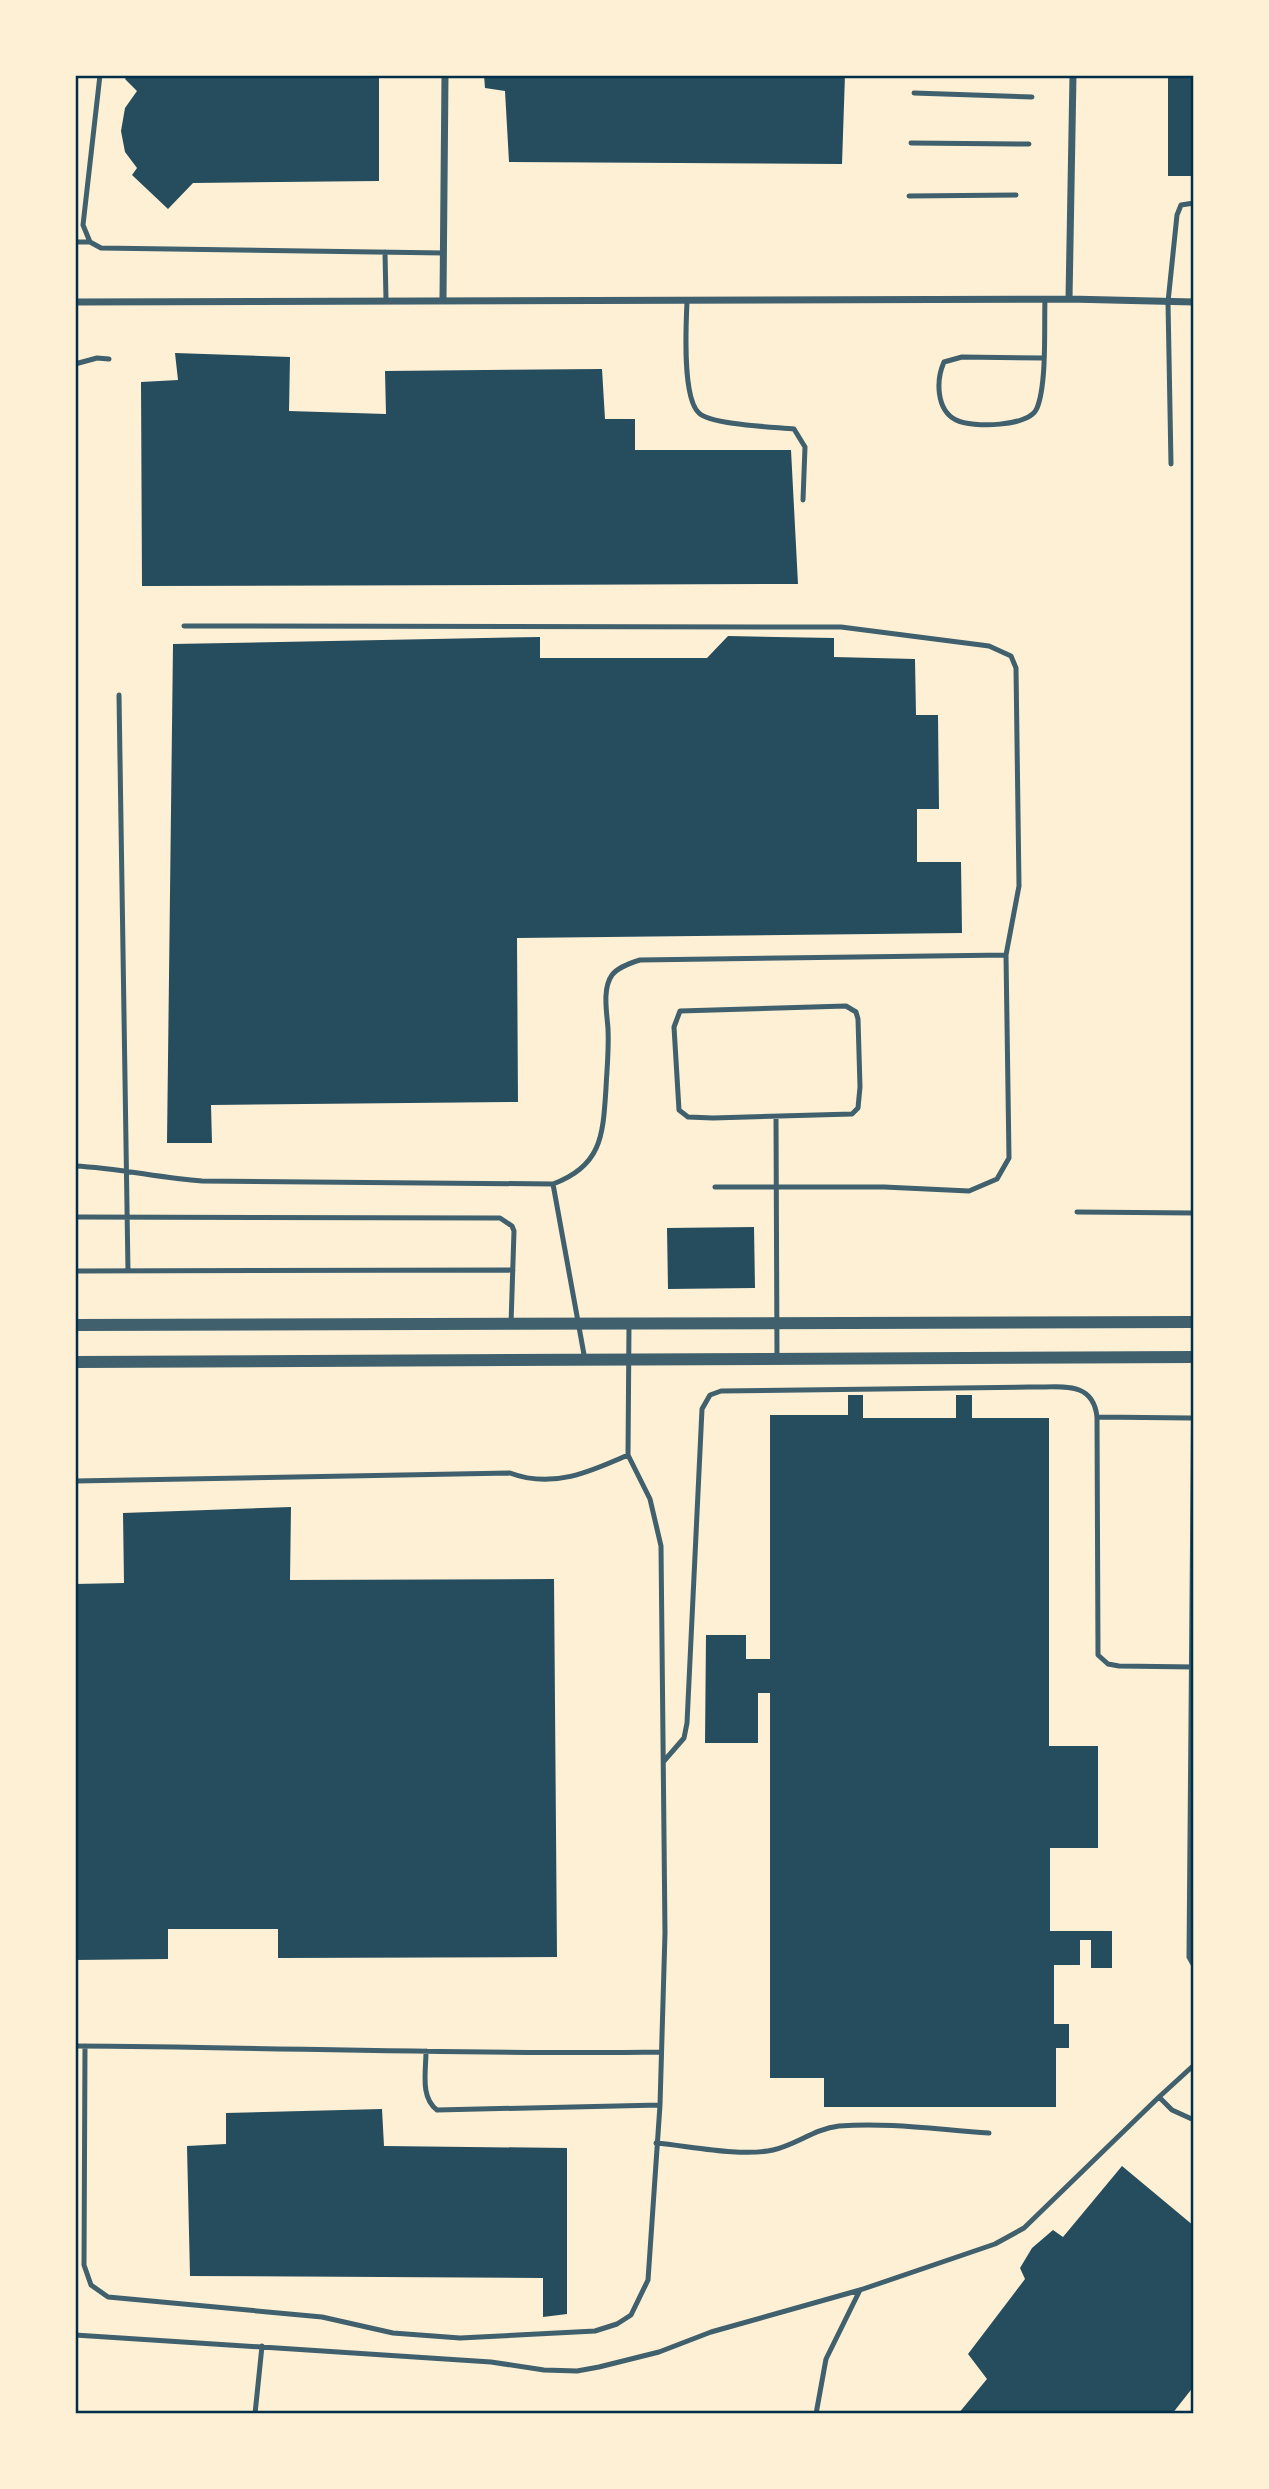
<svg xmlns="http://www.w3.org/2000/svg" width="1269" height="2489" viewBox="0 0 1269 2489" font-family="Helvetica,sans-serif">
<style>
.building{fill:#264d5e}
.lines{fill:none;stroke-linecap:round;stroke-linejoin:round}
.service{stroke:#3f606c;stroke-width:5}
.minor{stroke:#3f606c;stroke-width:7}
.tertiary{stroke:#3f606c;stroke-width:12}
.neatline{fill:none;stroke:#003049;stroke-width:2.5}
</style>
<rect width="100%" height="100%" fill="#fdf0d5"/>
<path class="building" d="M128 75H379V181L193 183 168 209 132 175 137 168 125 152 121 131 125 108 137 91 125 79Z
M484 75H845L842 164 509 162 505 91 485 88Z
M1168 75H1194V176H1168Z
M175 353 290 357 289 411 386 414 385 371 602 369 605 419H635V450H791L798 584 142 586 141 382 178 380Z
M728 636 834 638V657L915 659 916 715H938L939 809H917V862H961L962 933 517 938 518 1102 211 1105 212 1143H167L173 644 540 637V658H707Z
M754 1227 755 1288 668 1289 667 1228Z
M848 1395H863V1418H956V1395H972V1418H1049V1746H1098V1848H1050V1931H1112V1968H1091V1940H1080V1965H1054V2024H1069V2048H1056V2107H824V2078H770V1693H758V1743H705L706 1635H746V1659H770V1415H848Z
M291 1507 290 1580 554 1579 557 1957 278 1958V1929H168V1959L75 1960V1584L124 1583 123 1513Z
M382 2109 384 2146 567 2148V2314L543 2317V2278L190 2276 187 2146 226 2144V2113Z
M1122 2166 1194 2226V2386L1172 2414H958L987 2379 968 2354 1025 2279 1020 2268 1032 2248 1053 2230 1063 2237Z"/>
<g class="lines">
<path class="service" d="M100 75 83 225 90 242 101 248 444 253
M914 93 1032 97
M911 143 1029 144
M909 196 1016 195
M75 242H90
M385 252 386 300
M687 302C686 325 682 398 699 413 711 425 775 427 794 429L805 447 803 500
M1043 358 962 357 944 362C936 380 936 410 956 420 972 428 1030 427 1037 408 1047 384 1044 326 1045 299
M75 364 97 358 109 359
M1171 464 1168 302 1177 215 1181 205 1194 203
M184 626 841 627 989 646 1011 656 1016 668 1019 886 1006 955 640 960C630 963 618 967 612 975 602 989 607 1013 608 1029 609 1049 607 1068 606 1088 603 1135 602 1166 553 1184L585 1360
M119 695 128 1271
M846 1006 856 1012 858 1019 860 1087 858 1108 852 1114 713 1118 688 1117 679 1110 674 1027 680 1011Z
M776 1117 777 1359
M75 1166C119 1168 159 1178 202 1181L553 1184
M715 1187H884L969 1191 997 1179 1009 1158 1006 955
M1077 1212 1194 1213
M75 1217 500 1218 512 1226 514 1231 511 1324
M75 1271 513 1270
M1193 1322 1194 1337
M1194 1364 1189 1957 1194 1966
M1097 1417 1191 1418
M75 1481 510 1473C552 1489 590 1472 628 1455
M664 1761 684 1738 687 1723 702 1409 710 1395 721 1391 1029 1387C1059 1388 1093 1379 1097 1417L1098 1655 1108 1664 1119 1666 1194 1667
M75 2046C271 2047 466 2055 661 2052
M85 2046 84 2265 91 2285 108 2297 322 2317 393 2333 460 2338 595 2331 617 2324 631 2315 648 2280 660 2105 665 1933 661 1546 650 1499 628 1455 629 1325
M426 2051C426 2072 420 2097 437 2110L660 2105
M1159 2097 1194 2065
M656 2143C690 2146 740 2157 773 2150 796 2145 814 2129 839 2126 889 2122 940 2130 989 2133
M75 2335 491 2362 544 2370 577 2371 599 2367 659 2352 711 2332 860 2290 995 2244 1024 2228 1159 2097 1172 2110 1194 2120
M255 2414 262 2346
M816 2414 826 2359 860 2290"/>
<path class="minor" d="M443 299 445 75
M1069 299 1073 75
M75 302 1069 299 1194 302"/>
<path class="tertiary" d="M75 1325 1194 1322
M75 1362 1194 1357"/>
</g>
<rect width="1269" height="2489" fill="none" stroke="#fdf0d5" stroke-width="154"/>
<rect x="77" y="77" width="1115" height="2335" class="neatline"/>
</svg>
